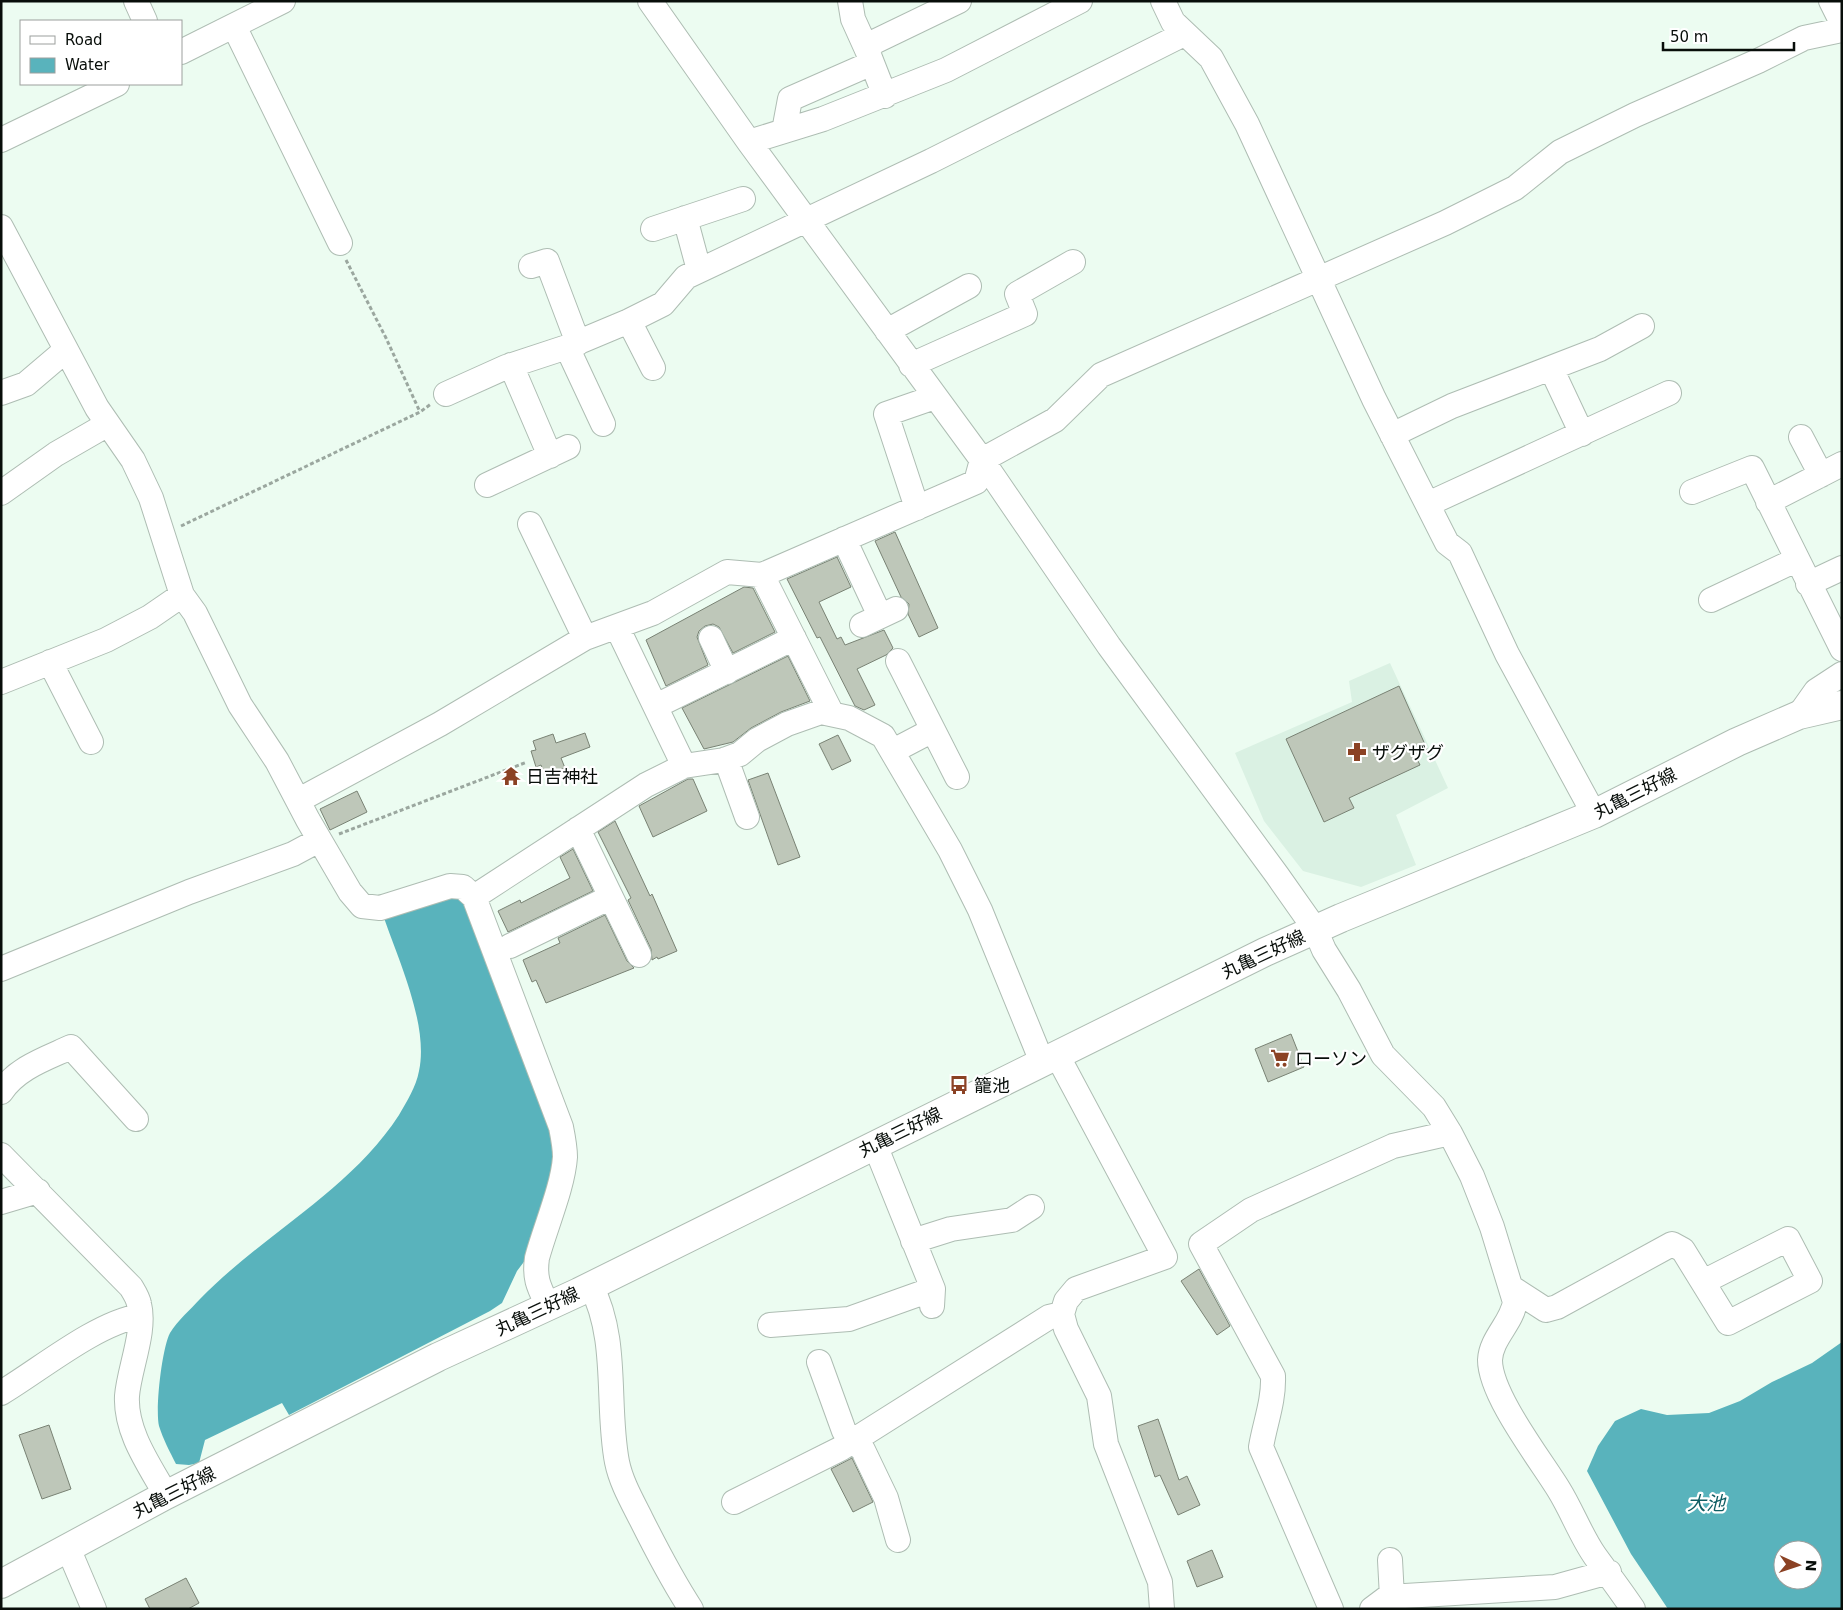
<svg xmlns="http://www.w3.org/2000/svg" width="1843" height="1610" viewBox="0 0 1843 1610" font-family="'DejaVu Sans','Noto Sans JP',sans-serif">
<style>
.built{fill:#daf1e3}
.water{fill:#59b3bc;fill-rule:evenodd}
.building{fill:#bec7b9;stroke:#798274}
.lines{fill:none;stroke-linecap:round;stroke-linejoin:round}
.minor-casing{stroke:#aebdb3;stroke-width:26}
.major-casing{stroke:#aebdb3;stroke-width:30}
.path{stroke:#9ba79f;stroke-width:3;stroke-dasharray:4 2.5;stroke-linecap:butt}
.minor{stroke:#fff;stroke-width:24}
.major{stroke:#fff;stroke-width:28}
.labels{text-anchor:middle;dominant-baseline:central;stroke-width:4.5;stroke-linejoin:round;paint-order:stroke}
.poi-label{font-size:18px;fill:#080e0a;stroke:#fff;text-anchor:start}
.street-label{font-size:18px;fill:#080e0a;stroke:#fff}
.water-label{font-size:19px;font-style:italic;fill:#105e64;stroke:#fff}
</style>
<rect width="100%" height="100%" fill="#ecfcf1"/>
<path class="built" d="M1390 663 1448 788 1396 815 1416 865 1361 887 1303 871 1264 821 1235 753 1352 702 1349 681Z"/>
<path class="water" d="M463 894 555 1136 552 1169 526 1259 517 1271 502 1303 490 1311 289 1415 282 1403 205 1440 199 1463 189 1465 176 1464C170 1452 163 1439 159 1426 155 1409 162 1348 170 1333 178 1320 190 1310 200 1299 263 1234 349 1192 399 1115 407 1101 416 1087 419 1071 429 1025 398 959 383 915Z
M1842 1342V1609H1668L1631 1554 1587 1471 1598 1446 1615 1421 1641 1409 1667 1415 1709 1413 1740 1401 1772 1382 1812 1363ZM1783 1550H1813V1580H1783Z"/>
<path class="building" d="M895 532 938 628 919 637 908 614 909 604 901 597 875 541Z
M837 557 851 587 819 602 837 639 841 637 845 645 884 630 893 648 886 655 857 669 875 705 864 710 855 706 820 637 817 638 787 579Z
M744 587 753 588 775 632 733 653 719 627 713 624 705 626 699 631 697 637 708 665 666 686 646 640Z
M788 656 810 701 781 712 751 728 733 742 704 749 682 708Z
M1399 686 1427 749 1415 755 1420 765 1349 798 1354 808 1324 822 1286 739Z
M585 733 590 747 561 758 565 768 545 775 541 765 536 767 531 751 536 750 533 741 553 734 556 743Z
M838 735 851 761 832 770 819 744Z
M768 773 800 857 778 865 748 780Z
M688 779H693L707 811 653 837 639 806Z
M357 791 367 812 330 830 320 809Z
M615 821 650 896 652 894 677 951 658 959 657 957 652 960 651 949 628 900 631 898 598 832Z
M573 849 593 891 508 932 498 911 520 900 521 903 570 878 560 857Z
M605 915 627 961 634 968 546 1003 536 980 532 982 523 960 560 943 558 938Z
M1291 1034 1304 1067 1268 1082 1255 1049Z
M1199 1269 1230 1326 1217 1335 1181 1281Z
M1158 1419 1179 1480 1187 1476 1200 1505 1178 1515 1160 1475 1155 1477 1138 1426Z
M49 1425 71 1489 42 1499 19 1435Z
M852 1458 873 1502 853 1512 831 1469Z
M1212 1550 1223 1577 1197 1587 1187 1561Z
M186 1578 199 1603 188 1609H150L145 1599Z"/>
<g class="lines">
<g class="minor-casing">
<path id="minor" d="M136 1 145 21
M650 1 749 142 982 460 1109 646 1277 875 1315 929 1324 950 1349 990 1383 1055 1434 1107 1450 1133 1472 1176 1492 1227 1515 1302C1512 1323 1491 1338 1490 1360 1490 1395 1540 1459 1559 1490 1572 1511 1581 1536 1595 1556 1608 1574 1621 1591 1633 1609
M850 1 853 19 867 50
M1163 1 1173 22 1211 58 1247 124 1374 399 1447 543 1460 553 1507 654 1594 814
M1831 1 1842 23
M234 26 340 243
M181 52 283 1
M885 96 867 50 874 42 959 1
M784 131 790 99 872 63
M1 140 117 84
M749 142 823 119 946 70 1080 1
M685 218 699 270
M1 227 97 408 133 460 151 498 182 595 195 613 240 705 277 761 308 820 350 892 362 906 380 908 450 886 463 887 474 897 561 1127C563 1137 565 1147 565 1157 563 1187 545 1228 537 1258 534 1279 539 1287 548 1306
M653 229 743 199
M531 266 547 261 578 343
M629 321 653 368
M887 331 969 286
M567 347 603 424
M511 365 550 456
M911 365 1025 314 1017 294 1073 262
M1551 368 1582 434
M1 393 26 384 66 350
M446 394 506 367 567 347 629 321 663 304 686 277 931 161 1184 34
M1392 435 1452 406 1600 349 1642 326
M1801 437 1821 475
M487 485 568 447
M1692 492 1752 468 1842 649
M1 493 56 454 108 424
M1768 502 1842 464
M1428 504 1669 393
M917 508 886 414 935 397
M530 524 585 638
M844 539 880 616
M762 575 832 714
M1808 584 1842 568
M1711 600 1796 560
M862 625 896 609
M617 627 684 766
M711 638 727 672
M898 661 957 777
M50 662 91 742
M1 682 106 640 150 617 182 595
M656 706 794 638
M1799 715 1816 691 1842 674
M893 751 933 730
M726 759 747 817
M299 800 440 724 585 638 653 613 727 572 762 575 976 482 982 460 1055 420 1101 375 1445 223 1515 188 1560 152 1635 115 1758 61 1804 38 1842 30
M578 829 639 955
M474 897 646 785 684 766 724 760 740 754 757 740 787 724 821 712 849 718 883 736 950 850 980 910 1042 1062
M510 946 611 897
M1 969 189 892 293 854 319 840
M1057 1055 1165 1257 1076 1289 1066 1301 1062 1314 1066 1329 1099 1396 1106 1444 1160 1582 1162 1609
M1 1092C17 1068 45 1059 71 1047L136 1119
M875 1145 933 1289 932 1306
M1 1155 131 1287C134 1292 138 1298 139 1304 146 1331 129 1369 127 1396 125 1432 150 1466 166 1495
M1 1202 38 1191
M913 1241 951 1229 1012 1220 1032 1207
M591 1286C619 1339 606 1405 617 1462 621 1482 632 1501 641 1519 656 1549 672 1580 691 1609
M1512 1288 1546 1310 1557 1307 1672 1244 1683 1250 1728 1323 1810 1281 1788 1239 1703 1282
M770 1325 849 1319 933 1289
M819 1362 844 1431 863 1450 886 1498 898 1540
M1 1393C41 1369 95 1324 139 1316
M734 1502 840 1449 1049 1317 1062 1314
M68 1548 94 1609
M1390 1560 1392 1597
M1331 1609 1261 1447C1265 1423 1274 1401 1273 1376L1201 1244 1251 1210 1393 1146 1450 1133
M1372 1609 1388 1597 1555 1587 1609 1572"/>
</g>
<g class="major-casing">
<path id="major" d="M1 1584 166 1495 438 1357 579 1292 1265 952 1341 918 1594 814 1737 742 1799 715 1842 705"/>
</g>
<path class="path" d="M346 260 386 338 420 412
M181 526 420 412 431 404
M339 834 527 762"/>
<use href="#minor" class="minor"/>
<use href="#major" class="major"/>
</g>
<defs>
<g id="pharmacy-bare" transform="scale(1.5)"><path d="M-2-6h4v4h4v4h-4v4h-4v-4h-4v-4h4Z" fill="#8b4224" stroke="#fff" stroke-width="2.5" paint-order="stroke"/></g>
<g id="temple-bare" transform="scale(1.5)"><path d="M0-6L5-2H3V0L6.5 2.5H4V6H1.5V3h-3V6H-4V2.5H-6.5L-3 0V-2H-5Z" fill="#8b4224" stroke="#fff" stroke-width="2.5" paint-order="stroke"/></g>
<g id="supermarket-bare" transform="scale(1.5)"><path d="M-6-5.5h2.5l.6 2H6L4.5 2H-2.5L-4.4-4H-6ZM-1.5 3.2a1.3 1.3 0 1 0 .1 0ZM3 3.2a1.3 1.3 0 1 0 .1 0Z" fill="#8b4224" stroke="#fff" stroke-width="2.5" paint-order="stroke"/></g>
<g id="bus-bare" transform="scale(1.5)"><path d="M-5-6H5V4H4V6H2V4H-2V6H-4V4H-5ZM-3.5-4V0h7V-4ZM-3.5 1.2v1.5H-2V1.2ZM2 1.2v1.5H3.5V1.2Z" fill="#8b4224" stroke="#fff" stroke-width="2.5" paint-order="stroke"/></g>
</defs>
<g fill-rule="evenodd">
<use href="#pharmacy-bare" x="1357" y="752"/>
<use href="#temple-bare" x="511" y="776"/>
<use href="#supermarket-bare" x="1280" y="1058"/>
<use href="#bus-bare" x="959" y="1085"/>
</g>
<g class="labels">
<g class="poi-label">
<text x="1372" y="752">ザグザグ</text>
<text x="526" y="776">日吉神社</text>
<text x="1295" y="1058">ローソン</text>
<text x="974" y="1085">籠池</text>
</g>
<g class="street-label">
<text transform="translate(1635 793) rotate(-27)">丸亀三好線</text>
<text transform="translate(1263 954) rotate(-25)">丸亀三好線</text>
<text transform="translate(900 1132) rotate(-26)">丸亀三好線</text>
<text transform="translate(537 1311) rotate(-25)">丸亀三好線</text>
<text transform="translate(174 1492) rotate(-27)">丸亀三好線</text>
</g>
<g class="water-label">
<text x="1706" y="1503">大池</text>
</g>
</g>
<rect width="1843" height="1610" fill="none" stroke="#080e0a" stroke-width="5"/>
<rect x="20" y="20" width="162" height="65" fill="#ffffff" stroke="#9c9f9d"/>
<rect x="30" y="36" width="25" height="8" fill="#ffffff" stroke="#9c9f9d"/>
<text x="65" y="45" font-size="15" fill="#080e0a">Road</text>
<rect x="30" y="58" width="25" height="15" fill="#59b3bc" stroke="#9c9f9d"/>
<text x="65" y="70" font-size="15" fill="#080e0a">Water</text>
<g transform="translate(1798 1565) rotate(93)"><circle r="24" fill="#ffffff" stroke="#9c9f9d"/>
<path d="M0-4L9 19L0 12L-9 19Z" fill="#8b4224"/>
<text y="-8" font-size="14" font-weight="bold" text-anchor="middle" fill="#080e0a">N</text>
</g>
<path d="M1663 42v8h131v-8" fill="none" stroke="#080e0a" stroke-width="2.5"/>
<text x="1670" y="42" font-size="15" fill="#080e0a" stroke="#ffffff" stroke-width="4" paint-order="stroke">50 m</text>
</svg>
